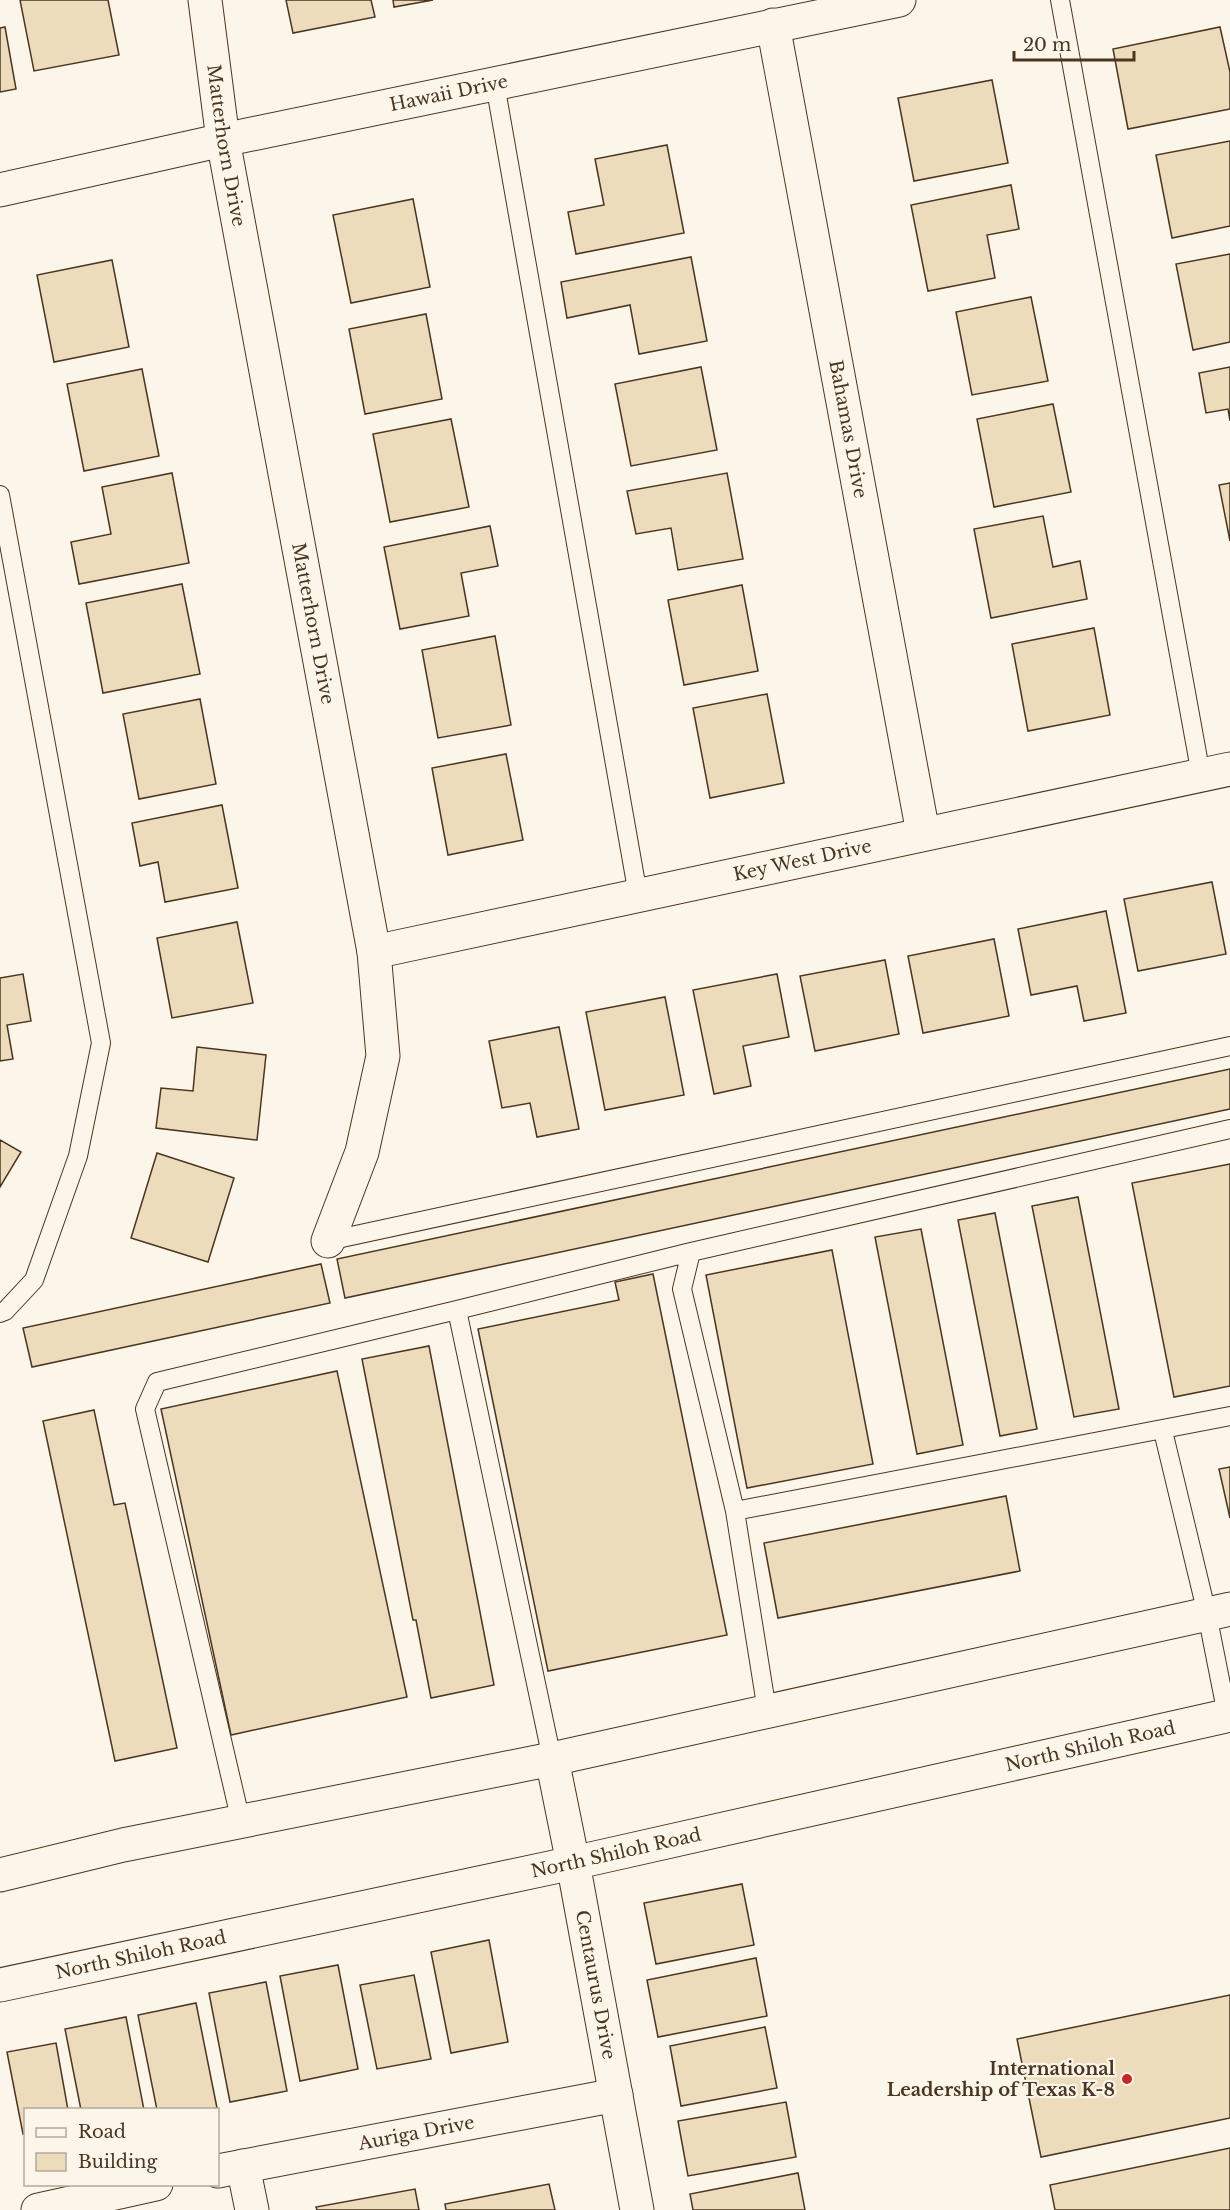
<svg xmlns="http://www.w3.org/2000/svg" width="1230" height="2210" viewBox="0 0 1230 2210" font-family="'Libre Baskerville',serif">
<style>
.building{fill:#ecdcbc;stroke:#4a3520;stroke-width:1.5}
.lines{fill:none;stroke-linecap:round;stroke-linejoin:round}
.lane-casing{stroke:#4a3520;stroke-width:20}
.street-casing{stroke:#4a3520;stroke-width:35}
.secondary-casing{stroke:#4a3520;stroke-width:35}
.lane{stroke:#fbf6e9;stroke-width:18}
.street{stroke:#fbf6e9;stroke-width:33}
.secondary{stroke:#fbf6e9;stroke-width:33}
.poi-dot{fill:#c62828;stroke:#fbf6e9;stroke-width:2}
.labels{text-anchor:middle;dominant-baseline:central;stroke-width:4.5;stroke-linejoin:round;paint-order:stroke}
.street-label{font-size:18px;fill:#4a3520;stroke:#fbf6e9}
.poi-label{font-size:18px;font-weight:bold;fill:#4a3520;stroke:#fbf6e9;text-anchor:end}
</style>
<rect width="100%" height="100%" fill="#fbf6e9"/>
<path class="building" d="M20 0H108L119 55 34 71Z
M286 0H371L375 17 293 33Z
M393 0H433L394 7Z
M5 27 16 89 0 92V28Z
M1220 27 1230 72V109L1128 129 1113 49Z
M992 80 1008 163 914 181 898 98Z
M1230 141V226L1172 238 1156 155Z
M667 145 684 233 576 254 568 212 604 205 595 159Z
M1011 185 1019 229 987 235 995 278 928 291 911 205Z
M413 199 430 287 351 303 333 215Z
M1230 254V342L1193 350 1176 264Z
M691 257 707 341 639 354 630 305 567 318 561 282Z
M112 260 129 347 54 362 37 275Z
M1031 297 1048 381 972 395 956 312Z
M426 314 442 399 365 414 349 329Z
M701 367 717 450 631 466 615 384Z
M1230 367V421L1228 409 1206 413 1199 373Z
M142 369 159 456 84 471 67 384Z
M1053 404 1071 492 994 507 977 419Z
M451 419 469 507 390 522 373 434Z
M172 473 189 563 79 584 71 542 111 534 102 487Z
M727 473 743 559 678 570 671 528 636 534 627 491Z
M1230 483V541L1219 485Z
M1043 516 1053 567 1080 561 1087 599 991 618 974 529Z
M490 526 498 566 461 573 469 616 400 629 384 547Z
M182 584 200 674 103 693 86 603Z
M742 585 758 671 684 685 668 600Z
M1094 628 1110 715 1028 731 1012 644Z
M495 636 511 725 438 738 422 650Z
M767 694 784 783 710 798 693 708Z
M200 699 216 784 139 799 123 714Z
M506 754 523 840 448 855 432 768Z
M222 805 238 888 165 902 158 862 140 866 132 823Z
M1212 882 1226 954 1138 971 1124 899Z
M1106 911 1126 1013 1084 1021 1077 986 1031 995 1018 929Z
M237 922 253 1003 172 1018 157 938Z
M994 939 1009 1016 923 1033 908 956Z
M885 960 899 1034 815 1051 800 976Z
M23 974 31 1021 7 1025 13 1059 0 1061V978Z
M777 974 789 1037 743 1046 751 1086 714 1094 693 990Z
M665 997 684 1095 605 1110 586 1012Z
M559 1027 579 1129 537 1137 530 1103 502 1108 489 1041Z
M197 1047 266 1055 257 1140 156 1128 161 1088 193 1091Z
M1230 1069V1109L345 1298 337 1259Z
M0 1140 21 1152 0 1187Z
M157 1153 234 1178 208 1262 131 1238Z
M1230 1164V1386L1174 1397 1132 1183Z
M1078 1197 1119 1409 1074 1417 1032 1206Z
M995 1213 1037 1429 1000 1436 958 1220Z
M921 1229 963 1445 917 1454 875 1237Z
M832 1250 873 1464 747 1488 706 1275Z
M321 1264 330 1303 32 1367 23 1328Z
M653 1274 727 1635 548 1671 478 1329 619 1300 615 1282Z
M429 1346 494 1685 431 1698 416 1620H413L362 1359Z
M337 1371 407 1697 231 1735 161 1409Z
M94 1410 114 1505 125 1503 177 1748 115 1761 43 1421Z
M1230 1467V1518L1219 1469Z
M1006 1496 1020 1571 778 1618 764 1543Z
M742 1884 754 1945 656 1964 644 1903Z
M489 1940 508 2042 451 2053 431 1952Z
M756 1958 767 2016 658 2037 647 1980Z
M338 1965 358 2069 300 2081 280 1976Z
M414 1975 431 2059 377 2069 360 1985Z
M266 1982 287 2091 230 2102 209 1993Z
M1230 1995V2118L1041 2157 1017 2039Z
M196 2003 217 2108 208 2110H157L138 2015Z
M126 2017 144 2110H81L65 2029Z
M765 2027 777 2088 681 2106 670 2046Z
M56 2043 68 2110H26V2134H23L7 2052Z
M786 2102 796 2157 688 2176 678 2121Z
M1230 2148V2210H1055L1050 2185Z
M798 2173 805 2210H693L690 2194Z
M549 2184 555 2210H446L445 2204Z
M415 2189 419 2210H317L316 2207Z"/>
<g class="lines">
<g class="lane-casing">
<path id="lane" d="M1060 0 1201 775
M495 84 638 895
M0 495 101 1043 78 1156 34 1280 5 1311 0 1313
M328 1241 1230 1046
M1163 1431 1207 1614 1227 1715
M735 1511 682 1289 691 1252 1230 1129
M767 1711 735 1511 1230 1416
M552 1759 457 1310 691 1252
M241 1822 145 1409 157 1382 457 1310"/>
</g>
<g class="street-casing">
<g id="street">
<path id="s1" d="M205 0 223 140 374 952 383 1056 362 1152 328 1241"/>
<path id="s2" d="M773 25 923 833"/>
<path id="s3" d="M0 190 223 140 899 0"/>
<path id="s4" d="M374 952 1230 769"/>
<path id="s5" d="M552 1759 573 1863 637 2210"/>
<path d="M243 2166 252 2210"/>
<path id="s6" d="M218 2171 616 2095"/>
<path d="M38 2210 156 2184"/>
</g>
</g>
<g class="secondary-casing">
<g id="secondary">
<path d="M0 1875 123 1845 552 1759 1230 1609"/>
<path id="s7" d="M0 1985 573 1863 1230 1715"/>
</g>
</g>
<use href="#lane" class="lane"/>
<use href="#street" class="street"/>
<use href="#secondary" class="secondary"/>
</g>
<circle class="poi-dot" cx="1127" cy="2079" r="6"/>
<g class="labels">
<g class="street-label">
<text stroke="none"><textPath href="#s3" startOffset="459">Hawaii Drive</textPath></text>
<text stroke="none"><textPath href="#s1" startOffset="147">Matterhorn Drive</textPath></text>
<text stroke="none"><textPath href="#s2" startOffset="411">Bahamas Drive</textPath></text>
<text stroke="none"><textPath href="#s1" startOffset="633">Matterhorn Drive</textPath></text>
<text stroke="none"><textPath href="#s4" startOffset="438">Key West Drive</textPath></text>
<text stroke="none"><textPath href="#s7" startOffset="1116">North Shiloh Road</textPath></text>
<text stroke="none"><textPath href="#s7" startOffset="630">North Shiloh Road</textPath></text>
<text stroke="none"><textPath href="#s7" startOffset="144">North Shiloh Road</textPath></text>
<text stroke="none"><textPath href="#s5" startOffset="230">Centaurus Drive</textPath></text>
<text stroke="none"><textPath href="#s6" startOffset="202">Auriga Drive</textPath></text>
</g>
<g class="poi-label">
<text x="1115" y="2069">International<tspan x="1115" dy="21">Leadership of Texas K-8</tspan></text>
</g>
</g>
<rect x="24" y="2108" width="195" height="78" fill="#fbf6e9" stroke="#b4a999" stroke-width="1.5"/>
<rect x="36" y="2128" width="30" height="9" fill="#fbf6e9" stroke="#b4a999" stroke-width="1.5"/>
<text x="78" y="2138" font-size="18" fill="#4a3520">Road</text>
<rect x="36" y="2153" width="30" height="18" fill="#ecdcbc" stroke="#b4a999" stroke-width="1.5"/>
<text x="78" y="2168" font-size="18" fill="#4a3520">Building</text>
<path d="M1014 51v9h120v-9" fill="none" stroke="#4a3520" stroke-width="3"/>
<text x="1023" y="51" font-size="18" fill="#4a3520" stroke="#fbf6e9" stroke-width="4.5" paint-order="stroke">20 m</text>
</svg>
